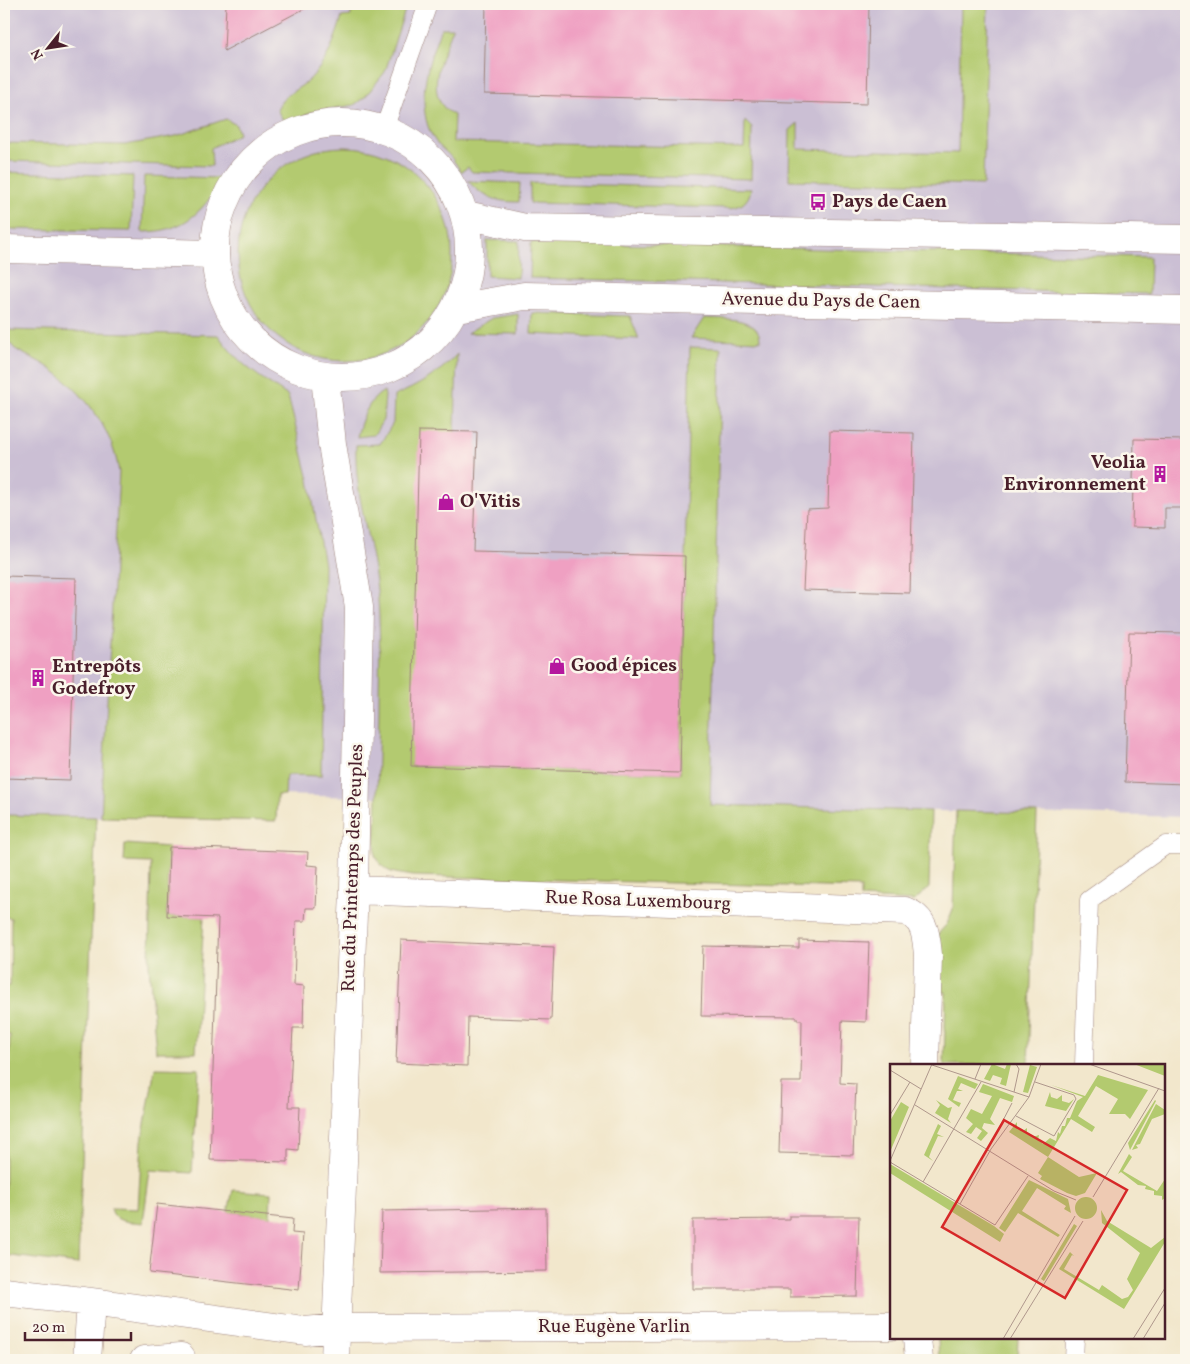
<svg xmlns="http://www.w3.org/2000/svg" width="1190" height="1364" viewBox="0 0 1190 1364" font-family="Vollkorn,serif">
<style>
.industrial{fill:#cbbfd4}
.green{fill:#b3ca6f;stroke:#7e744d}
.building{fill:#efa0c2}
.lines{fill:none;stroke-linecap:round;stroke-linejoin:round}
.lane-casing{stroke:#9e837c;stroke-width:19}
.street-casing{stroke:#9e837c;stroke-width:29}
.lane{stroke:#fff;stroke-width:18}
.street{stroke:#fff;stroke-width:28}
.labels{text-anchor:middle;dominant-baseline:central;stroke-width:5;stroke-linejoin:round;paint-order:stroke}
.poi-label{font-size:19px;font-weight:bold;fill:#4a1f2b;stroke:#fbf7ec;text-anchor:start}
.street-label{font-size:19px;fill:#4a1f2b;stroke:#fbf7ec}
.inset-road{fill:none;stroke:#af978c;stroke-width:1}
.view{fill:#d62828;fill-opacity:0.15;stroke:#d62828;stroke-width:2.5}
.inset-edge{fill:none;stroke:#4a1f2b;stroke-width:2.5}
</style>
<rect width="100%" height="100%" fill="#fbf7ec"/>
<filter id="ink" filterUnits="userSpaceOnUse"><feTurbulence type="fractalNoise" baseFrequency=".02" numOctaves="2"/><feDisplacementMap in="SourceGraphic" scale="10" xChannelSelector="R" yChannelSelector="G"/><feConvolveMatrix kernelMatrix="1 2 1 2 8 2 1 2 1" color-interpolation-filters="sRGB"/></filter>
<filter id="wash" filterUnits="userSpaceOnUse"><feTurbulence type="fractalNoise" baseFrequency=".0096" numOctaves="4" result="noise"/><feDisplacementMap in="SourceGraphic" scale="20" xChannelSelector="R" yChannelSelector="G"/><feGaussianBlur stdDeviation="1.12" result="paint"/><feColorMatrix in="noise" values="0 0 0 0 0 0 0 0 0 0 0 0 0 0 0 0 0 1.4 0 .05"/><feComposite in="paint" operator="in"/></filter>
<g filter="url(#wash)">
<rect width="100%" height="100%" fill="#f2e7cc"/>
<path class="industrial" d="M4 4H1186V817L277 795 276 821 4 815Z"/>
<path class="green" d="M351 4H407L385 72 365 97 354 105 312 112 286 125 277 110C282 94 299 90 310 79 327 62 335 40 342 17L351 16Z
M961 4H988L983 185 789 180 790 130 798 123V149L958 153Z
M441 28H453C444 53 420 97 454 115L453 142 744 148 745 121 752 128 751 179 472 172 468 167 461 172C457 165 453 159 447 153 443 149 437 145 434 139 414 107 428 60 441 28Z
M226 119 236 125 239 134 211 148 212 166 4 161V143L125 145 176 136Z
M238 254a107 107 0 1 1 214 0a107 107 0 1 1-214 0Z
M4 172 133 176 131 231 4 229Z
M144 176 224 178C202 212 185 232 142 232Z
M468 181 520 183 519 202C498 202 483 198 468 181Z
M530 183 751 189C749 202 740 208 728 208L530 203Z
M487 240 519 241 518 278 487 276Z
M531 242 1150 257 1149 294 530 278Z
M532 313 630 316 639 339 531 334Z
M518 314V334L467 333 492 318Z
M704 318C720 319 761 316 760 341L691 338Z
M4 330 218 335C241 367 258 375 288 396L309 480 324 565 321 776 286 775 285 795H277L276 821 101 817 119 472C112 427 84 392 48 367 38 360 22 354 14 348 11 344 7 340 4 337Z
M690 347 721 348 710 805 931 811 929 888 914 901 861 898V888L413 876C392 872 386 875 375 855 377 806 378 758 379 710 379 673 381 636 378 600 374 548 354 497 356 445L380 444 393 423 394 396C418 386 439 374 457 354L455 432 411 766 680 773Z
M384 391 385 396 383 420 374 435 357 437C361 420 368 400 384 391Z
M956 811 1037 813 1028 1065H944L946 992H935L938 934 947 924 953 909Z
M4 815 96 817 78 1264 4 1255 5 1151 4 1150V1103H8L10 1035 4 1034V986H10L11 918 4 917Z
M125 844 169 847 167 916 204 917 196 1052H156L149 965 151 863 124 862Z
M155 1068 199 1069 192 1173 150 1170 143 1223C130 1221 114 1224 111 1208L138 1209 142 1141Z
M233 1190 271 1193 270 1217 228 1212Z
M938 1338H1018L1017 1360H939Z"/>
<g id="blocks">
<path class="building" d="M226 4H313L224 51Z
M486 4H869L867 104 484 94Z
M419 431 477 432 473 551 685 556 680 773 411 766Z
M830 431 914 433 910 593 803 590 807 509 828 508Z
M1134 439 1186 440V508H1165V528L1132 527Z
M4 576 76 578 70 780 4 778Z
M1129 632 1186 633V784L1125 782Z
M169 847 308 852 307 865 318 866 316 908H306L305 921H296L294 985 304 986 303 1028H293L289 1107H300L298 1150 288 1149V1162L210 1160 218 918 167 916Z
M401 940 554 947 551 1020 468 1017 467 1066 396 1063Z
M799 940 869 942 866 1022 842 1021 840 1083 856 1084 853 1155 779 1153 781 1082H801L802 1020H797V1017L701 1016 703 946 799 948Z
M157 1204 293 1219 292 1233 303 1234 299 1290 149 1273Z
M546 1208 547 1271 380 1273 382 1211Z
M789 1216H859L857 1296 790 1297V1289H693V1220L789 1219Z"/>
</g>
</g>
<g filter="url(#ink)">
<use href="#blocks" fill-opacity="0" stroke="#9e837c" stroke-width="1"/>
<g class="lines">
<g class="lane-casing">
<path id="lane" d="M384 129 428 4
M1084 1065 1089 900 1166 845H1186
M1074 1360 1075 1338"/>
</g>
<g class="street-casing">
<path id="street" d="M215 250a127 127 0 1 1 254 0a127 127 0 1 1-254 0Z
M466 215 525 228 1186 239
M4 249 214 254
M457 308 524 296 1186 310
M325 377 332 444 359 607 354 890 335 1360
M354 890 905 911C926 919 926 936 928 955L925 1065
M4 1292 91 1302 305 1331 337 1328 891 1326
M917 1338 919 1360
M87 1360 91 1302
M144 1360 181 1357"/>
</g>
<use href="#lane" class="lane"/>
<use href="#street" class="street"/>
</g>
</g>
<defs>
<g id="bus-bare" transform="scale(1.35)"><path d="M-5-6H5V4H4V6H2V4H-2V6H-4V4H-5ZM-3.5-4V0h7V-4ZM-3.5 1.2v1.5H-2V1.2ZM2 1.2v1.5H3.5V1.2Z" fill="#b5179e" stroke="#fbf7ec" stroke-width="2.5" paint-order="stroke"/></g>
<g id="building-bare" transform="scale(1.35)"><path d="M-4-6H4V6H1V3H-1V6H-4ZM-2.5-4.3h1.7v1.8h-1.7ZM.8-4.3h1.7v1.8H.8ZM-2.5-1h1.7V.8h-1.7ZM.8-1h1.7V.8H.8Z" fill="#b5179e" stroke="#fbf7ec" stroke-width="2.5" paint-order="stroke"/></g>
<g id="shop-bare" transform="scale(1.35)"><path d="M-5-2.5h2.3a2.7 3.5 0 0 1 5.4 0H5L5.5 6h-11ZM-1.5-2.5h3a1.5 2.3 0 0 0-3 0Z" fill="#b5179e" stroke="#fbf7ec" stroke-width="2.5" paint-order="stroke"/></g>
</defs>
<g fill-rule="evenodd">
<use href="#bus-bare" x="818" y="202"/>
<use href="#building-bare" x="1160" y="474"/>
<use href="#shop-bare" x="446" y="502"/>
<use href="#shop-bare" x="557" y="666"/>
<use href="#building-bare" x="38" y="678"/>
</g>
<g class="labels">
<g class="poi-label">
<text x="832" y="202">Pays de Caen</text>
<text x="1146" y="463" text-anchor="end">Veolia<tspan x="1146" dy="22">Environnement</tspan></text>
<text x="460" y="502">O'Vitis</text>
<text x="571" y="666">Good épices</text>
<text x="52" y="667">Entrepôts<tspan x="52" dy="22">Godefroy</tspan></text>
</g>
<g class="street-label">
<text transform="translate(821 301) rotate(1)">Avenue du Pays de Caen</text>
<text transform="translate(353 868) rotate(-88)">Rue du Printemps des Peuples</text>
<text transform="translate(638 901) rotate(2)">Rue Rosa Luxembourg</text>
<text x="614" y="1327">Rue Eugène Varlin</text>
</g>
</g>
<g transform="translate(890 1064)">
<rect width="275" height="275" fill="#f2e7cc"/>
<path d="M102 0 115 5 117 0H121L116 22 110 20 112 14 103 11 100 17 94 15ZM244 0H275V12ZM140 1 147 3 138 29 133 28ZM208 11 258 26 240 55 235 50H219L228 35 206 22 188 52 205 63 202 68 181 55 158 93 119 68 127 58V64L133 67 137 64V70L143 73 149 71 148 76 153 80 160 74 166 77 168 68 170 70 172 62H175L177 54H180L187 37 193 33 161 21 195 32ZM68 12 88 20 85 25 71 19 68 25 73 27H67L63 36 71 39 69 43 58 35ZM93 20 124 32 122 38 110 34 100 55 105 61 94 59 92 64 98 69 91 77 87 74 92 67 86 63 81 70 76 68 83 60 76 54 81 45 92 50 102 32 89 28ZM160 28 161 33 167 35 172 31V37L179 39 184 35 176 47 155 42ZM46 36 58 44 62 43 58 55 61 59 45 49 50 41ZM265 36 266 37 240 86 238 79ZM11 38 19 43 0 88V57ZM266 40 275 46V50L262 55 250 80 246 81 248 84 242 86ZM48 60 51 62 47 70 54 73 48 72 42 85 39 93 43 97 34 91ZM239 90 242 93 233 107 267 127 275 115V134L272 136V132L264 131V127L255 125 256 122 248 121 231 108 228 110ZM158 93 189 113 207 109 195 129 186 132 177 129 150 115 152 112 148 109ZM0 100 104 162 114 170 110 178 0 109ZM139 116 178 135 181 149 174 145 176 142 147 124 132 147 170 171 168 173 128 149 115 168 109 164ZM185 144a11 11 0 1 1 22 0a11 11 0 1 1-22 0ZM211 146 217 157 261 184 275 173V178L234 245 169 205 180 188 184 192 182 191 174 205 209 226 212 221 232 235 238 233 243 226 237 215 250 189 212 159ZM184 160 187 162 154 217 151 215Z" fill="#b3ca6f"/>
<path class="inset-road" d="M199 0 275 27M42 1 139 33M0 6 31 25M85 15 91 0M124 28 129 5 126 0M25 41 164 127 186 136M0 51 20 18M126 52 164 72 186 35 184 31 145 18M105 72 122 39M0 97 42 0M0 98 105 161 138 112M33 118 91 18M203 133 269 24M70 140 101 85 139 33 151 0M113 275 185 152M120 275 193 157M243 275 275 224M253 275 275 239"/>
<path class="view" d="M114 56 237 126 175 234 52 163Z"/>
<rect width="275" height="275" class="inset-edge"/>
</g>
<rect width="1190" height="1364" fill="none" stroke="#fbf7ec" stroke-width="20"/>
<g transform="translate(48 48) rotate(240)" stroke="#fbf7ec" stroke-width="4" paint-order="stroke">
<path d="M0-4L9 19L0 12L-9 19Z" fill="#4a1f2b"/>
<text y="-8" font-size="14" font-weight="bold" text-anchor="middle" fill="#4a1f2b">N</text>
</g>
<path d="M25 1332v8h106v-8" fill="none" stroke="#4a1f2b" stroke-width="2.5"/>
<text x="32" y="1332" font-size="15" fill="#4a1f2b" stroke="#fbf7ec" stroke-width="4" paint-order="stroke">20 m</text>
</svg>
